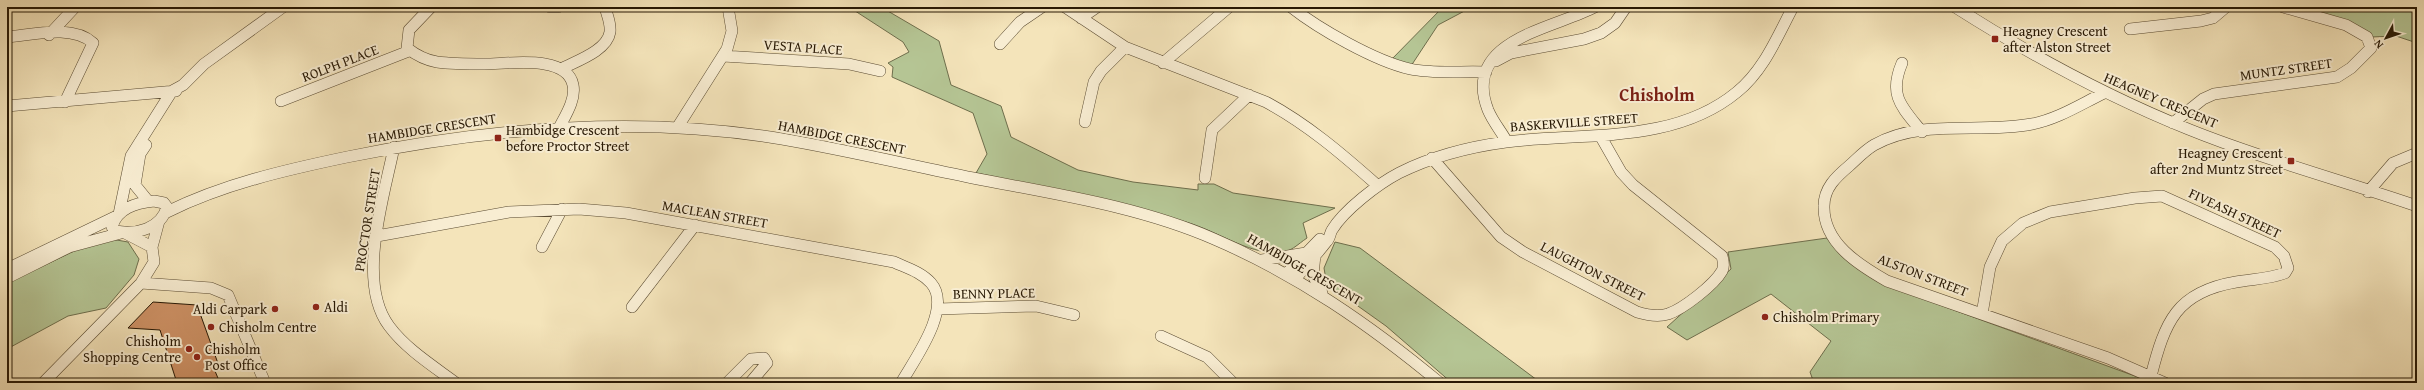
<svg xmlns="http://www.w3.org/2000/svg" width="2424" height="390" viewBox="0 0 2424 390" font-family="'Gentium Book Plus',serif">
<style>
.green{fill:#b5c594;stroke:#6e6e4c}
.building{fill:#ce9266;stroke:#271804}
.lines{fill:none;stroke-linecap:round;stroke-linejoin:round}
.minor-casing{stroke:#5a4b32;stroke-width:12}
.minor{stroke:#f8edd2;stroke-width:11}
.poi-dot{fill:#8f2418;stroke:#f8edd2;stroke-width:1.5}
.labels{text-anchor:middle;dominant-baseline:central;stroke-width:4;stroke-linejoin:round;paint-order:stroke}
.poi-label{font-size:14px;fill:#271804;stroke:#f8edd2;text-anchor:start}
.street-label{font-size:14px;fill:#271804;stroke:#f8edd2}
.district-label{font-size:18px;font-weight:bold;fill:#7a1f14;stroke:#f8edd2}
</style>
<rect width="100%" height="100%" fill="#f4e4ba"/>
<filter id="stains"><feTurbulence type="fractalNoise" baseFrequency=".005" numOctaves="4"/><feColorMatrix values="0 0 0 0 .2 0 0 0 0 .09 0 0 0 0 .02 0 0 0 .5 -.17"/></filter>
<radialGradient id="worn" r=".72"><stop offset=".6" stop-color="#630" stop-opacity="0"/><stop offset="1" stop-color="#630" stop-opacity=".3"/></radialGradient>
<path class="green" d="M849 7H881L939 41 951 85 1001 106 1011 137 1078 170 1133 182 1198 190V184H1214L1233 193 1335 208 1303 223 1307 238C1298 244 1290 253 1278 253 1246 253 1217 231 1186 222 1117 202 1047 188 976 173L987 154 973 113 892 77 893 67 888 63 909 52 903 42Z
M1443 7H1472L1438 25 1409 69 1389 62Z
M2289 7H2389L2417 12V43L2396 36 2371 37Z
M1827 238 1910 294 2154 383H1814L1810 372 1831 341 1771 294 1687 340 1667 327 1731 269 1728 252Z
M111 239 128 242 139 259 134 275 106 308 68 316 7 349V283L89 244Z
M1335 242 1360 248 1541 383H1452L1386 326 1334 289 1327 286 1324 268Z"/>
<path class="building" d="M153 302 197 305 220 369 215 371 220 383H177L160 330 128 328Z"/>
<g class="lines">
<g class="minor-casing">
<path id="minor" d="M431 7 409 30 407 48C416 55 425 60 437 62 452 64 469 64 485 64 508 64 567 54 573 85 576 100 565 116 559 128
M550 7H558
M1065 7 1125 47 1266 102C1307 124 1342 154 1377 185
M1291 7C1319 29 1375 61 1410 69 1434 74 1461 71 1486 72
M1955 7C2029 54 2106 96 2188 129 2262 159 2341 180 2417 206
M1081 18 1097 7
M2130 29 2201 21 2213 18 2226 7
M49 35 75 7
M7 37C32 35 72 24 93 43L65 102
M1000 44 1020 22 1042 7
M723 56 849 64 880 71
M1496 61 1511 53 1584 39 1601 33 1615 23 1626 7
M1163 63 1229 7
M1902 63C1888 96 1902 107 1922 132
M561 69C576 61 607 51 610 32 611 23 607 15 605 7
M2104 93C2081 104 2058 119 2032 124 1980 134 1921 118 1874 145 1864 151 1857 159 1849 166 1836 177 1824 188 1824 206 1823 243 1859 265 1887 281L2108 358 2165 383
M281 101 409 51
M7 106 176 91
M1085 122 1094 82 1101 71 1125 47
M2173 123 2203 99 2214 94 2337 77 2351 68 2371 48 2367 37 2346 25 2283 7
M677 128 727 49 732 31 728 7
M1507 142C1501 131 1493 122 1488 110 1461 40 1553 29 1595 7
M146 145 140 154 135 185 148 201
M394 147C384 197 356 282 389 326 406 349 433 366 456 383
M1432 158 1501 237 1523 252 1637 312C1647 315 1658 317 1668 314 1683 309 1714 285 1722 271 1725 266 1723 261 1722 256L1633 185 1621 172 1601 137
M1205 178 1212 130 1249 95
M2368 192 2393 163 2417 153
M154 201 164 203 167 207C161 229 136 235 115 231L112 227C117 208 136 203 154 201Z
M167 212C224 184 285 170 347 157 488 128 639 115 782 139 846 150 909 165 973 178 1054 194 1138 206 1214 239 1298 275 1370 325 1440 383
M119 214 131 156 172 91 183 85 204 64 283 7
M125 233 152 247
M377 236 509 212 579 209 626 213 894 262C907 268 921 272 931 283 953 308 914 360 901 383
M542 247 562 209
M1315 255 1313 275 1322 293
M1262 260 1306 253
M7 269 117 216
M1287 273 1320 239
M7 278 69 247 121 233
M1296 278C1306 266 1317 254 1327 241 1330 238 1330 233 1332 230 1344 210 1378 184 1399 173 1433 156 1468 147 1506 142 1582 132 1673 145 1737 92 1764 70 1777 37 1793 7
M141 283 211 288 228 295 265 383
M632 307 695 225
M938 309 1036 306 1074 315
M1982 314 1990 267 2002 241 2023 223 2050 212 2135 198 2162 196 2275 247 2284 256 2288 268 2285 273C2269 279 2253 279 2236 282 2176 292 2165 322 2151 376
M1161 336 1207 357 1233 383
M43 383 141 283 154 262 152 247 159 221
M727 383 751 359 764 358 767 363 750 383"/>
</g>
<use href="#minor" class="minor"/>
</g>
<g class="poi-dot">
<rect x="1991" y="35" width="8" height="8" rx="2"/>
<rect x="494" y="134" width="8" height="8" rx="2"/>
<rect x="2287" y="157" width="8" height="8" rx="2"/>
<circle cx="316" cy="307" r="4"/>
<circle cx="275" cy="309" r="4"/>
<circle cx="1765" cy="317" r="4"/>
<circle cx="211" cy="327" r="4"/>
<circle cx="189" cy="349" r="4"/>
<circle cx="197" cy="357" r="4"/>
</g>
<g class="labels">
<g class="poi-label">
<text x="2003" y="31">Heagney Crescent<tspan x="2003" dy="16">after Alston Street</tspan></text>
<text x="506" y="130">Hambidge Crescent<tspan x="506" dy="16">before Proctor Street</tspan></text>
<text x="2283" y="153" text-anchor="end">Heagney Crescent<tspan x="2283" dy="16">after 2nd Muntz Street</tspan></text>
<text x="324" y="307">Aldi</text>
<text x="267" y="309" text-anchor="end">Aldi Carpark</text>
<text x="1773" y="317">Chisholm Primary</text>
<text x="219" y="327">Chisholm Centre</text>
<text x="181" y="341" text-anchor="end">Chisholm<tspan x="181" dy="16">Shopping Centre</tspan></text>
<text x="205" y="349">Chisholm<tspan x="205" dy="16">Post Office</tspan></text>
</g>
<g class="street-label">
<text transform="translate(803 47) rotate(4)">VESTA PLACE</text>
<text transform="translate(340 63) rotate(-21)">ROLPH PLACE</text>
<text transform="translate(2286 69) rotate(-8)">MUNTZ STREET</text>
<text transform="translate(2161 100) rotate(23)">HEAGNEY CRESCENT</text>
<text transform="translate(1574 122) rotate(-4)">BASKERVILLE STREET</text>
<text transform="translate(432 128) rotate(-9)">HAMBIDGE CRESCENT</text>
<text transform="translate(842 137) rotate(11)">HAMBIDGE CRESCENT</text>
<text transform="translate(2235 213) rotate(25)">FIVEASH STREET</text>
<text transform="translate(715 214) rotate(10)">MACLEAN STREET</text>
<text transform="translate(367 220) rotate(-81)">PROCTOR STREET</text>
<text transform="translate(1305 269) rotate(30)">HAMBIDGE CRESCENT</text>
<text transform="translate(1593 271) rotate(27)">LAUGHTON STREET</text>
<text transform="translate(1923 275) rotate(21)">ALSTON STREET</text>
<text transform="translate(994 293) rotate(-1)">BENNY PLACE</text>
</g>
<g class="district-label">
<text x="1657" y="94">Chisholm</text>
</g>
</g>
<rect width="2424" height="390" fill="none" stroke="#f4e4ba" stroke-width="24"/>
<rect x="8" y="8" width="2408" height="374" fill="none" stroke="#271804" stroke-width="2"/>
<rect x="12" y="12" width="2400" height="366" fill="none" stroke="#271804"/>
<g transform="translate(2386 38) rotate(230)" stroke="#f8edd2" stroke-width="3" paint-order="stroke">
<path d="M0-3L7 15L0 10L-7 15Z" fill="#271804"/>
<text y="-6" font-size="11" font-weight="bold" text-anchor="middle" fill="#271804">N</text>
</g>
<rect width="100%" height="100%" filter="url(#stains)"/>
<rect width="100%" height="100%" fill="url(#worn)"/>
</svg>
